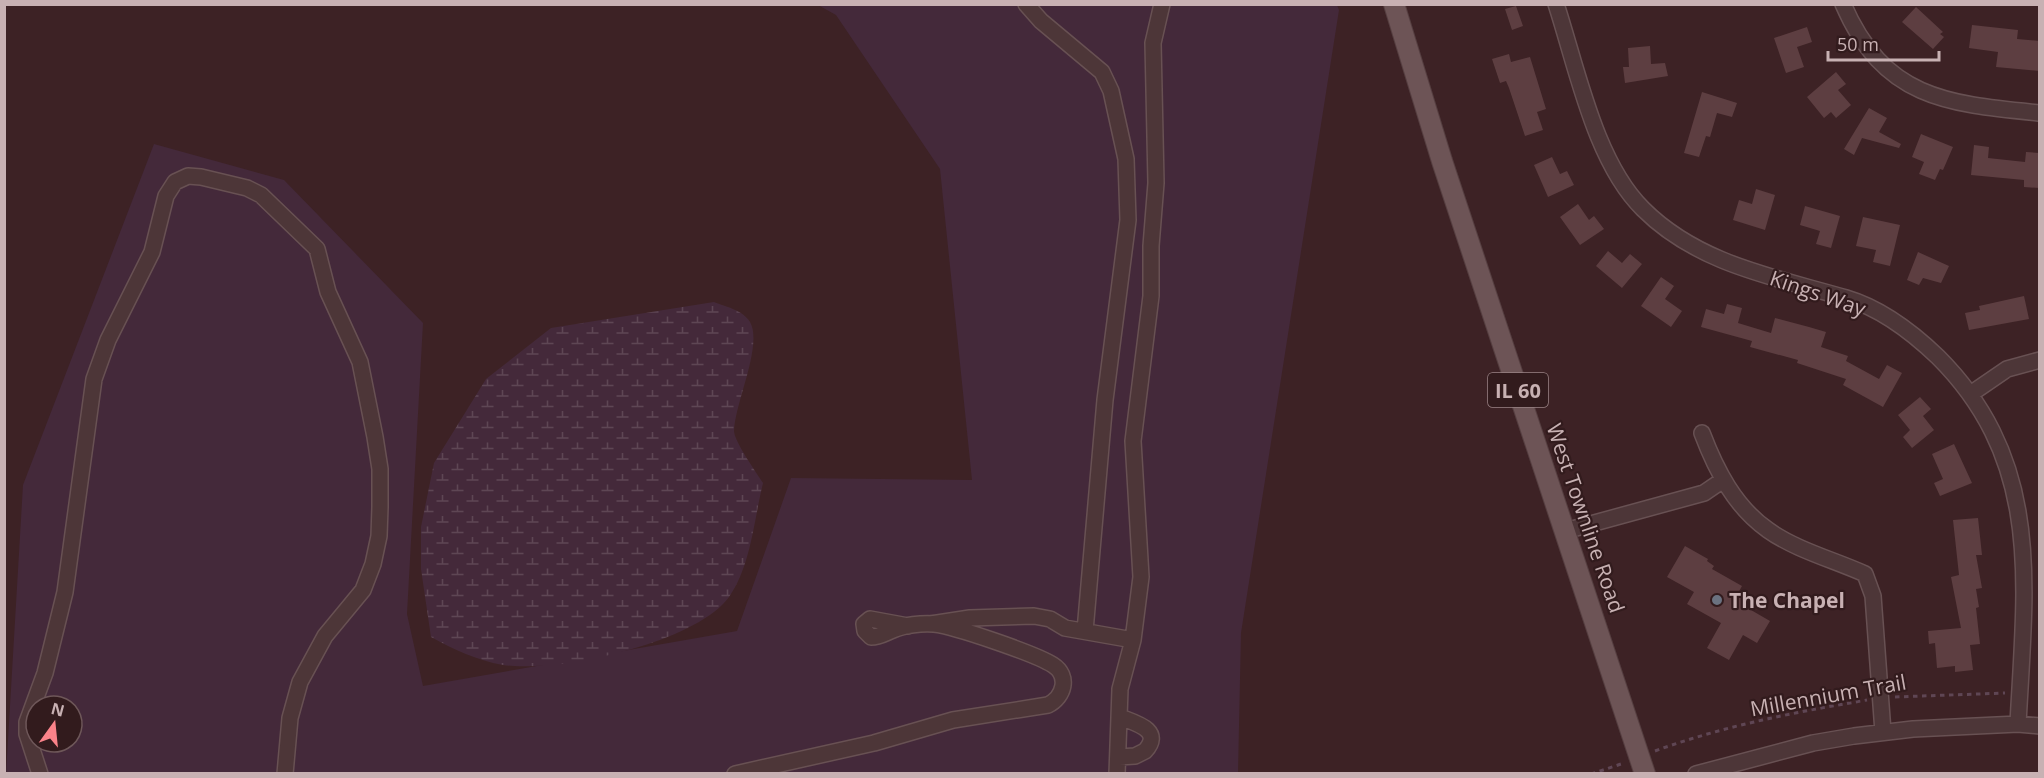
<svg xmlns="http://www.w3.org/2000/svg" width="2044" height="778" viewBox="0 0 2044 778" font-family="'Open Sans',sans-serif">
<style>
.green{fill:#44293a;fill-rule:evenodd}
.wetland{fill:url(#wetland-marsh)}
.building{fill:#5d3e41}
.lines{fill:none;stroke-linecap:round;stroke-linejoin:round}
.minor-casing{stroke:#685153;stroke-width:18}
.major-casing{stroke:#563f41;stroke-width:22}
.path{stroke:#5f4654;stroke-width:3;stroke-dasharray:4.5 4.5;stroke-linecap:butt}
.minor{stroke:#4d3638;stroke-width:15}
.major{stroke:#6d5456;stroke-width:20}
.worship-dot{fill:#6b7280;stroke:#321b1d;stroke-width:2}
.labels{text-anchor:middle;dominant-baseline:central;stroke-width:4.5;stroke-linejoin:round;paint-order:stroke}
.shield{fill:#321b1d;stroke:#9b8486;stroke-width:1.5}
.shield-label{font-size:20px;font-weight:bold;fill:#c8b1b3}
.street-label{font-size:21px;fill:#c8b1b3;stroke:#321b1d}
.poi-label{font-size:21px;font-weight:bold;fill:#c8b1b3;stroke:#321b1d;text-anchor:start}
</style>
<defs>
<pattern id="wetland-marsh" width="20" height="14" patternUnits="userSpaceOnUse" patternTransform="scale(1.5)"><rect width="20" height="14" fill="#44293a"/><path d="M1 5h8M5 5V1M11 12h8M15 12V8" fill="none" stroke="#5e4654"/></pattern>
</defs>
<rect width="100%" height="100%" fill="#3d2225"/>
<path class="green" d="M818 5H1337L1339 10 1241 633 1238 773 6 774 23 485 154 144 284 180 423 323 407 614 423 686 737 631 791 478 972 480 940 169 836 15ZM36 706H72V742H36Z"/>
<path class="wetland" d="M714 302C726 307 743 310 750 322 763 345 735 402 734 431 734 441 756 472 763 483 754 519 751 566 729 597 696 643 557 673 503 665 476 660 455 650 431 637L421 569V527L434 463 486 379 551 328Z"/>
<path class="building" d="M1516 6 1523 26 1512 30 1505 9Z
M1916 7 1943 32 1940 34 1944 37 1933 49 1902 22Z
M1972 25 2018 30 2017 39 2040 41V71L1996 67 1998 52 1969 48Z
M1807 27 1812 42 1797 47 1804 67 1786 73 1774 38Z
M1650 46 1651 64 1665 63 1668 76 1625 83 1623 67H1629L1628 48Z
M1509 54 1511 62 1530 57 1546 109 1537 112 1543 130 1525 136 1509 88 1506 81 1500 83 1492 59Z
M1836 72 1846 84 1838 90 1851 105 1836 118 1831 112 1824 118 1807 97Z
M1702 92 1737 103 1732 117 1717 113 1710 137 1706 136 1699 157 1684 153Z
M1869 108 1887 118 1879 132 1901 144 1899 148 1862 138 1854 155 1844 149Z
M1921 134 1953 147 1943 170 1940 169 1935 180 1919 174 1924 162 1912 157Z
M1974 145 1989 147 1988 158 2025 162 2026 152 2040 153V188L2024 187V180L1971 175Z
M1552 157 1560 174 1567 171 1574 185 1548 197 1534 165Z
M1756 189 1775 195 1765 230 1733 220 1739 200 1752 204Z
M1578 204 1589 220 1594 216 1604 229 1580 245 1560 217Z
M1805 206 1840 216 1831 248 1816 244 1820 231 1800 225Z
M1863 217 1900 225 1890 266 1873 262 1876 250 1856 246Z
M1608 251 1622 263 1630 254 1642 264 1622 288 1596 266Z
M1918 252 1949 266 1941 283 1923 278 1919 285 1907 280Z
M1661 277 1674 286 1665 299 1682 311 1671 327 1641 306Z
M2024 296 2029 319 1969 330 1965 313 1980 310 1979 306Z
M1727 304 1742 308 1738 323 1771 333 1775 318 1809 327 1826 332 1821 347 1848 356 1846 361 1879 379 1887 365 1902 373 1883 407 1843 385 1846 379 1797 363 1798 360 1750 347 1752 341 1701 327 1706 309 1724 314Z
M1920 397 1931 409 1923 416 1934 430 1912 448 1903 437 1910 430 1898 415Z
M1954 444 1972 483 1940 496 1934 483 1943 479 1932 454Z
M1978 518 1982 555H1976L1982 588 1976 589 1979 607 1976 608 1980 644 1970 645 1973 670 1955 672V666L1937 668 1935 643 1929 644 1928 631 1961 628 1951 577 1959 575 1953 520Z
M1685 546 1708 559 1707 561 1714 566 1712 569 1742 586 1737 595 1753 605 1751 610 1770 621 1757 643 1743 635 1729 660 1707 648 1721 623 1687 604 1694 592 1667 577Z"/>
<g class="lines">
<g class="minor-casing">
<path id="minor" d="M1026 4 1041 21 1102 72 1111 91 1126 159 1128 220 1105 400 1085 631
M1556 4C1577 68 1595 162 1643 209 1698 264 1774 277 1846 298 1880 308 1913 333 1938 357 2044 463 2025 585 2018 724
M1843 4C1884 99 1947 104 2040 113
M1972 393 2007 369 2040 360
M1702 433C1716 470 1735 507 1768 530 1796 550 1834 560 1865 574L1873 596 1883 732
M1565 531 1704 493 1723 480
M931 624 970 618 1034 616 1050 619 1065 628 1133 640 1141 577 1133 441 1151 296V246L1156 183 1153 43 1162 4
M1119 757 1135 756 1145 751C1164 730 1135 723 1120 717
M40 774 27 734V722L45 673 65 592 94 379 108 340 152 252 166 196 175 182 188 176 201 177 247 188 261 195 317 249 328 292 360 362 375 437 380 469V507L379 536 373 564 363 590 325 636 300 682 290 718 285 774
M735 774 874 743 953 720 1048 705C1064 697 1070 676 1053 665 1036 654 954 626 934 624 922 623 904 625 893 630 885 633 880 637 871 637L865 631 864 624 870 619 908 626
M1117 774 1120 689 1133 640
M1696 774 1813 743 1854 736 1913 729 2018 724 2040 726"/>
</g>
<g class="major-casing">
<path id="major" d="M1394 4 1442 161 1645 774"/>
</g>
<path class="path" d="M1895 697 2005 693
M1655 751C1723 726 1796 712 1867 700
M1591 774 1624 763"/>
<use href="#minor" class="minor"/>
<use href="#major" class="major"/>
</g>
<circle class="worship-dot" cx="1717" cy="600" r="6"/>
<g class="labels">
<rect class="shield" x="1488" y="373" width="60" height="34" rx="4.5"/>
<g class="shield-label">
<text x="1518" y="390">IL 60</text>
</g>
<g class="street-label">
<text transform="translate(1818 293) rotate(19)">Kings Way</text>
<text transform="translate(1586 518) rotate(71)">West Townline Road</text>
<text transform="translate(1828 695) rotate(-10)">Millennium Trail</text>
</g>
<g class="poi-label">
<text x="1729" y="600">The Chapel</text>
</g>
</g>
<rect width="2044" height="778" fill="none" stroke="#c8b1b3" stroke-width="12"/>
<g transform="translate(54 724) rotate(15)"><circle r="28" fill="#321b1d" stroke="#6e5759" stroke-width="1.5"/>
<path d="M0-4.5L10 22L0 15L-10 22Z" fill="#fb838a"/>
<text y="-9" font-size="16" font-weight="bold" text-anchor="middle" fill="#c8b1b3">N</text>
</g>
<path d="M1828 51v9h111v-9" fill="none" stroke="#c8b1b3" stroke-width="3"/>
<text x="1837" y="51" font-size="18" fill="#c8b1b3" stroke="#321b1d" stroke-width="4.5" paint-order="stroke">50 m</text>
</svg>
